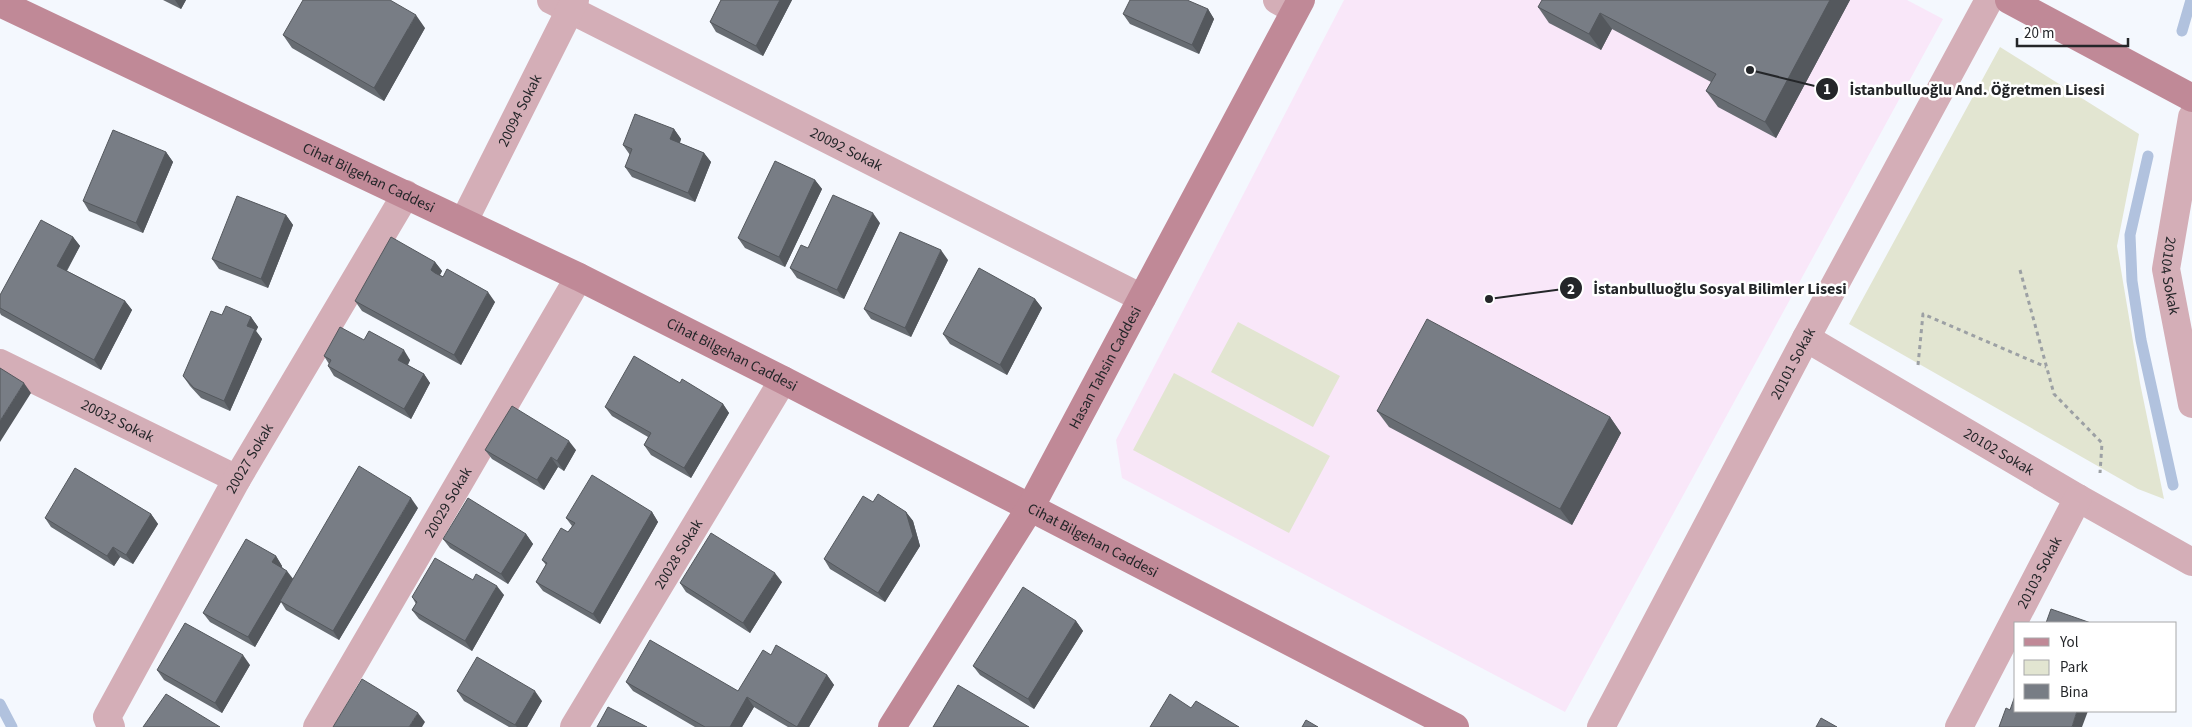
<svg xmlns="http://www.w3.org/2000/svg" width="2192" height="727" viewBox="0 0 2192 727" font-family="'Source Sans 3',sans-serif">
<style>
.education{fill:#f9e7f9}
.green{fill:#e2e5d1}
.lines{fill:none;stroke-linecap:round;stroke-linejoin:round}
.stream{stroke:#b1c2de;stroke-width:11}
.path{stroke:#9ca0a4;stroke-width:3;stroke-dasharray:4 4;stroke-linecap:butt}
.minor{stroke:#d4aeb7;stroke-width:28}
.secondary{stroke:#c08997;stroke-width:28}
.wall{fill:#676c72}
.shaded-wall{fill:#54585d}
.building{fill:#787d85;stroke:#54585d}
.labels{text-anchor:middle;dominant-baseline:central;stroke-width:5;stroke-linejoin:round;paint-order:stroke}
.street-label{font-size:15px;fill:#242629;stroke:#fff}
.leader{fill:none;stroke:#242629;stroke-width:2}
.callout-dot{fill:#242629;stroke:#fff;stroke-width:2}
.mark-label{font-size:15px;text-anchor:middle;font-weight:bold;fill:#fff}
.callout-label{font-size:16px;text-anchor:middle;font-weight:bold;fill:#242629;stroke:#fff;stroke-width:5;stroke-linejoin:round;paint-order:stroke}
</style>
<rect width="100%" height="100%" fill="#f4f8fe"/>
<path class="education" d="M1344 0H1907L1943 19 1565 712 1122 478 1116 440Z"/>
<path class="green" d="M2000 47 2139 134 2117 246 2140 383 2164 499 2138 489 1849 324Z
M1238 322 1340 376 1313 427 1211 372Z
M1174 373 1330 456 1289 533 1133 450Z"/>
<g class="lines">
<path class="stream" d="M2182 31 2191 0
M2148 156 2130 235 2132 281 2141 340 2173 485
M0 704 12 727"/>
<path class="path" d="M2020 270 2054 394 2102 443 2100 473
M1918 365 1923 314 2046 367"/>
<g class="minor">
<path id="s1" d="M551 0 1142 298"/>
<path d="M1277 0 1295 10"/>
<path id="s2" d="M2192 117 2166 269 2192 404"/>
<path id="s3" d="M464 221 575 0"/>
<path id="s4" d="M1806 338 2078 498 2192 562"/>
<path id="s5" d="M0 363 237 479"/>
<path id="s6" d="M111 727 107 717 237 479 406 194"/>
<path id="s7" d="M317 727 579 277"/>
<path id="s8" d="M574 727 783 380"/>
<path id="s9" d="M1601 727 1806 338 1989 0"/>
<path id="s10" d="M1959 727 2078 498"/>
</g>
<g class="secondary">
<path d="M2009 0 2192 98"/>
<path id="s11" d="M0 3 579 277 783 380 1455 727"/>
<path id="s12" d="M892 727 1030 508 1301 0"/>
</g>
</g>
<path class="wall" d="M163 0H186L181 9Z
M721 0H792L763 56 716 32 710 22Z
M1850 0 1776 138 1718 107 1706 91 1711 82 1612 29 1601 50 1549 23 1538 7Z
M1208 9 1214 19 1199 54 1130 24 1123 14Z
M425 28 384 101 292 48 283 35Z
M674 129 681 139 680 143 704 153 711 162 695 202 632 177 625 167 630 155 623 145Z
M166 152 173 162 143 233 89 211 83 201Z
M815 180 822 189 785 267 745 248 738 238Z
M286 215 293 225 268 288 219 269 212 259Z
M880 223 844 299 797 278 790 268 808 248Z
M73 237 80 246 67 271 125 301 132 310 101 370 1 315 0 313V295Z
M948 260 911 337 871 319 864 309Z
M435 262 442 271 440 275 495 302 461 365 362 311 355 301Z
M1035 299 1042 308 1007 375 950 344 943 334Z
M222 315 251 317 258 327 256 331 262 339 230 411 201 398 190 386 183 376Z
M364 340 410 360 408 365 424 374 430 383 411 419 334 376 328 366 329 364 324 356Z
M680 383 723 404 729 413 691 478 651 455 644 445 648 437 612 416 605 407Z
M1377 411 1610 417 1621 433 1572 525 1389 427Z
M485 450H576L564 471 558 467 544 490 492 459Z
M873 502 906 512 913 521 920 546 885 602 830 569 824 559Z
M418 508 339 640 286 610 281 602 255 647 210 622 203 613 276 556 282 566V567L292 579Z
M652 512 658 522 600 624 543 591 536 582 546 565 542 560 568 532 572 526 566 518Z
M151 514 158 524 133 564 120 557 114 566 51 527 45 518Z
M526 534 533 544 508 584 450 548 443 539Z
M473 580 504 595 472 651 419 619 412 610 416 604 412 597Z
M782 582 750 633 686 592 680 583Z
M1076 621 1083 631 1034 709 980 675 973 666Z
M771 655 827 675 834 685 809 727H788L754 707 742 727H695L633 691 626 682 738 691Z
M250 665 222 713 164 680 157 670Z
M457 691 542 701 527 727H509L464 701Z"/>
<path class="shaded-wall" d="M175 0H186L181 9Z
M780 0H792L763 56 756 46Z
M1830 0H1850L1776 138 1765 122Z
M1208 9 1214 19 1199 54 1192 45Z
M1600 13 1612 29 1601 50 1589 34Z
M416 15 425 28 384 101 374 88Z
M674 129 681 139 677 149 670 139Z
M166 152 173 162 143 233 136 223Z
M704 153 711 162 695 202 688 193Z
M815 180 822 189 785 267 779 257Z
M873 213 880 223 844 299 837 290Z
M286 215 293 225 268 288 261 279Z
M73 237 80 246 64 275 57 266Z
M941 250 948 260 911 337 905 328Z
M435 262 442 271 437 280 431 270Z
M488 292 495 302 461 365 454 355Z
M1035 299 1042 308 1007 375 1000 365Z
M125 301 132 310 101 370 94 360Z
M251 317 258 327 256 331 262 339 230 411 224 401 247 326Z
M404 350 410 360 405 369 398 360Z
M424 374 430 383 411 419 404 409Z
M24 383 31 393 0 442V421Z
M723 404 729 413 691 478 684 468Z
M1610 417 1621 433 1572 525 1560 509Z
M569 441 576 450 564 471 557 461Z
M551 457 558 467 544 490 537 480Z
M411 498 418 508 339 640 333 631Z
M652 512 658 522 600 624 593 614Z
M906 512 913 521 920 546 885 602 878 593Z
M151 514 158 524 133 564 126 555Z
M526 534 533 544 508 584 501 574Z
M113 547 120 557 114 566 107 556Z
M276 556 282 566 279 571 272 562Z
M287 571 294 580 280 601 281 602 255 647 248 637Z
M775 573 782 582 750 633 743 623Z
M497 586 504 595 472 651 465 641Z
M1076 621 1083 631 1034 709 1028 699Z
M243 655 250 665 222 713 215 703Z
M827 675 834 685 809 727H797Z
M535 691 542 701 527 727H517L515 725Z
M747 697 754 707 742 727H730Z
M2077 711H2088L2082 727H2072Z
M418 713 425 722 422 727H409Z"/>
<path class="building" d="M303 0H390L416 15 374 88 283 35Z
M721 0H780L756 46 710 22Z
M1130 0H1187L1208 9 1192 45 1123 14Z
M1542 0H1830L1765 122 1706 91 1716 74 1600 13 1589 34 1538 7Z
M635 114 674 129 670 139 704 153 688 193 625 167 632 149 623 145Z
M113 130 166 152 136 223 83 201Z
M775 161 815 180 779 257 738 238Z
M833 195 873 213 837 290 790 268 801 245 808 248Z
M237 196 286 215 261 279 212 259Z
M41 220 73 237 57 266 125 301 94 360 0 308V295Z
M900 232 941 250 905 328 864 309Z
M391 237 435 262 431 270 435 273 443 277 447 269 488 292 454 355 355 301Z
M979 268 1035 299 1000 365 943 334Z
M226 306 251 317 247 326 255 329 224 401 194 388 183 376 211 311 222 315Z
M1427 319 1610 417 1560 509 1377 411Z
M340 327 364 340 369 331 404 350 398 360 424 374 404 409 328 366 331 360 324 356Z
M634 356 680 383 682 379 723 404 684 468 644 445 651 433 605 407Z
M0 368 24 383 0 421Z
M512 406 569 441 557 461 551 457 537 480 485 450Z
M359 466 411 498 333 631 280 601Z
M75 468 151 514 126 555 113 547 107 556 45 518Z
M592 475 652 512 593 614 536 582 547 563 542 560 561 528 568 532 575 523 566 518Z
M878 494 906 512 913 536 878 593 824 559 863 496 873 502Z
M468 498 526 534 501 574 443 539Z
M711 533 775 573 743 623 680 583Z
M246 539 276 556 272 562 287 571 248 637 203 613Z
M435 558 473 580 476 574 497 586 465 641 412 610 417 602 412 597Z
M1023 587 1076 621 1028 699 973 666Z
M2051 609 2091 623H2046Z
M185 623 243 655 215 703 157 670Z
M650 640 738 691 763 650 771 655 776 645 827 675 797 727 747 697 730 727H705L626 682Z
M477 657 535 691 515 725 457 691Z
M362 679 418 713 409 727H333Z
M958 685 1029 727H933Z
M2016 693V711H2077L2072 727H1999L2006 708 2010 710Z
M166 694 220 727H143Z
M1170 694 1191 708 1196 701 1239 727H1150Z
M608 707 647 727H597Z
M1821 718 1837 727H1816Z
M1306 720 1318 727H1302Z"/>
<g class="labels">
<g class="street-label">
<text stroke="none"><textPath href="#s3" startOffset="124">20094 Sokak</textPath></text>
<text stroke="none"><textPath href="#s1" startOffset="331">20092 Sokak</textPath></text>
<text stroke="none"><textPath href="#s11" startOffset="408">Cihat Bilgehan Caddesi</textPath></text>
<text stroke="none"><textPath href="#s2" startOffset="161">20104 Sokak</textPath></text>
<text stroke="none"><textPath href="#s11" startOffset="812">Cihat Bilgehan Caddesi</textPath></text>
<text stroke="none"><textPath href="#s9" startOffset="411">20101 Sokak</textPath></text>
<text stroke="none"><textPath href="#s12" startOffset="418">Hasan Tahsin Caddesi</textPath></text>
<text stroke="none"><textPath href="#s5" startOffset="131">20032 Sokak</textPath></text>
<text stroke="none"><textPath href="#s4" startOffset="224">20102 Sokak</textPath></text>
<text stroke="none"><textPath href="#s6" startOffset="306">20027 Sokak</textPath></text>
<text stroke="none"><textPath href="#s7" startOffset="260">20029 Sokak</textPath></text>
<text stroke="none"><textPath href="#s11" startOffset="1218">Cihat Bilgehan Caddesi</textPath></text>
<text stroke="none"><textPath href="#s8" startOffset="202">20028 Sokak</textPath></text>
<text stroke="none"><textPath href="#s10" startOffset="174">20103 Sokak</textPath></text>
</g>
</g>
<path class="leader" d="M1750 70L1827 89M1489 299L1571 288"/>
<g class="callout-dot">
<circle cx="1750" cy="70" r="5"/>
<circle cx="1489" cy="299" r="5"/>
<circle cx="1827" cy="89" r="12"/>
<circle cx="1571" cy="288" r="12"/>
</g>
<g class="mark-label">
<text x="1827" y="94">1</text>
<text x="1571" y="294">2</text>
</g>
<g class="callout-label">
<text x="1977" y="95">İstanbulluoğlu And. Öğretmen Lisesi</text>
<text x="1720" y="294">İstanbulluoğlu Sosyal Bilimler Lisesi</text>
</g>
<rect x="2014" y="622" width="162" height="90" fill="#ffffff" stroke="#a7a8a9"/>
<rect x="2024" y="638" width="25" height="8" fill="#c08997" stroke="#a7a8a9"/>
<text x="2060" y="647" font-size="15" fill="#242629">Yol</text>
<rect x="2024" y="660" width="25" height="15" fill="#e2e5d1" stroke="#a7a8a9"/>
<text x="2060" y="672" font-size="15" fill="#242629">Park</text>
<rect x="2024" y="684" width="25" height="15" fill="#787d85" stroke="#a7a8a9"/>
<text x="2060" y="697" font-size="15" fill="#242629">Bina</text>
<path d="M2017 38v8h111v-8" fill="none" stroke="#242629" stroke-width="2.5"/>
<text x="2024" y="38" font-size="15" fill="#242629" stroke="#ffffff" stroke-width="4" paint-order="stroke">20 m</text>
</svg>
